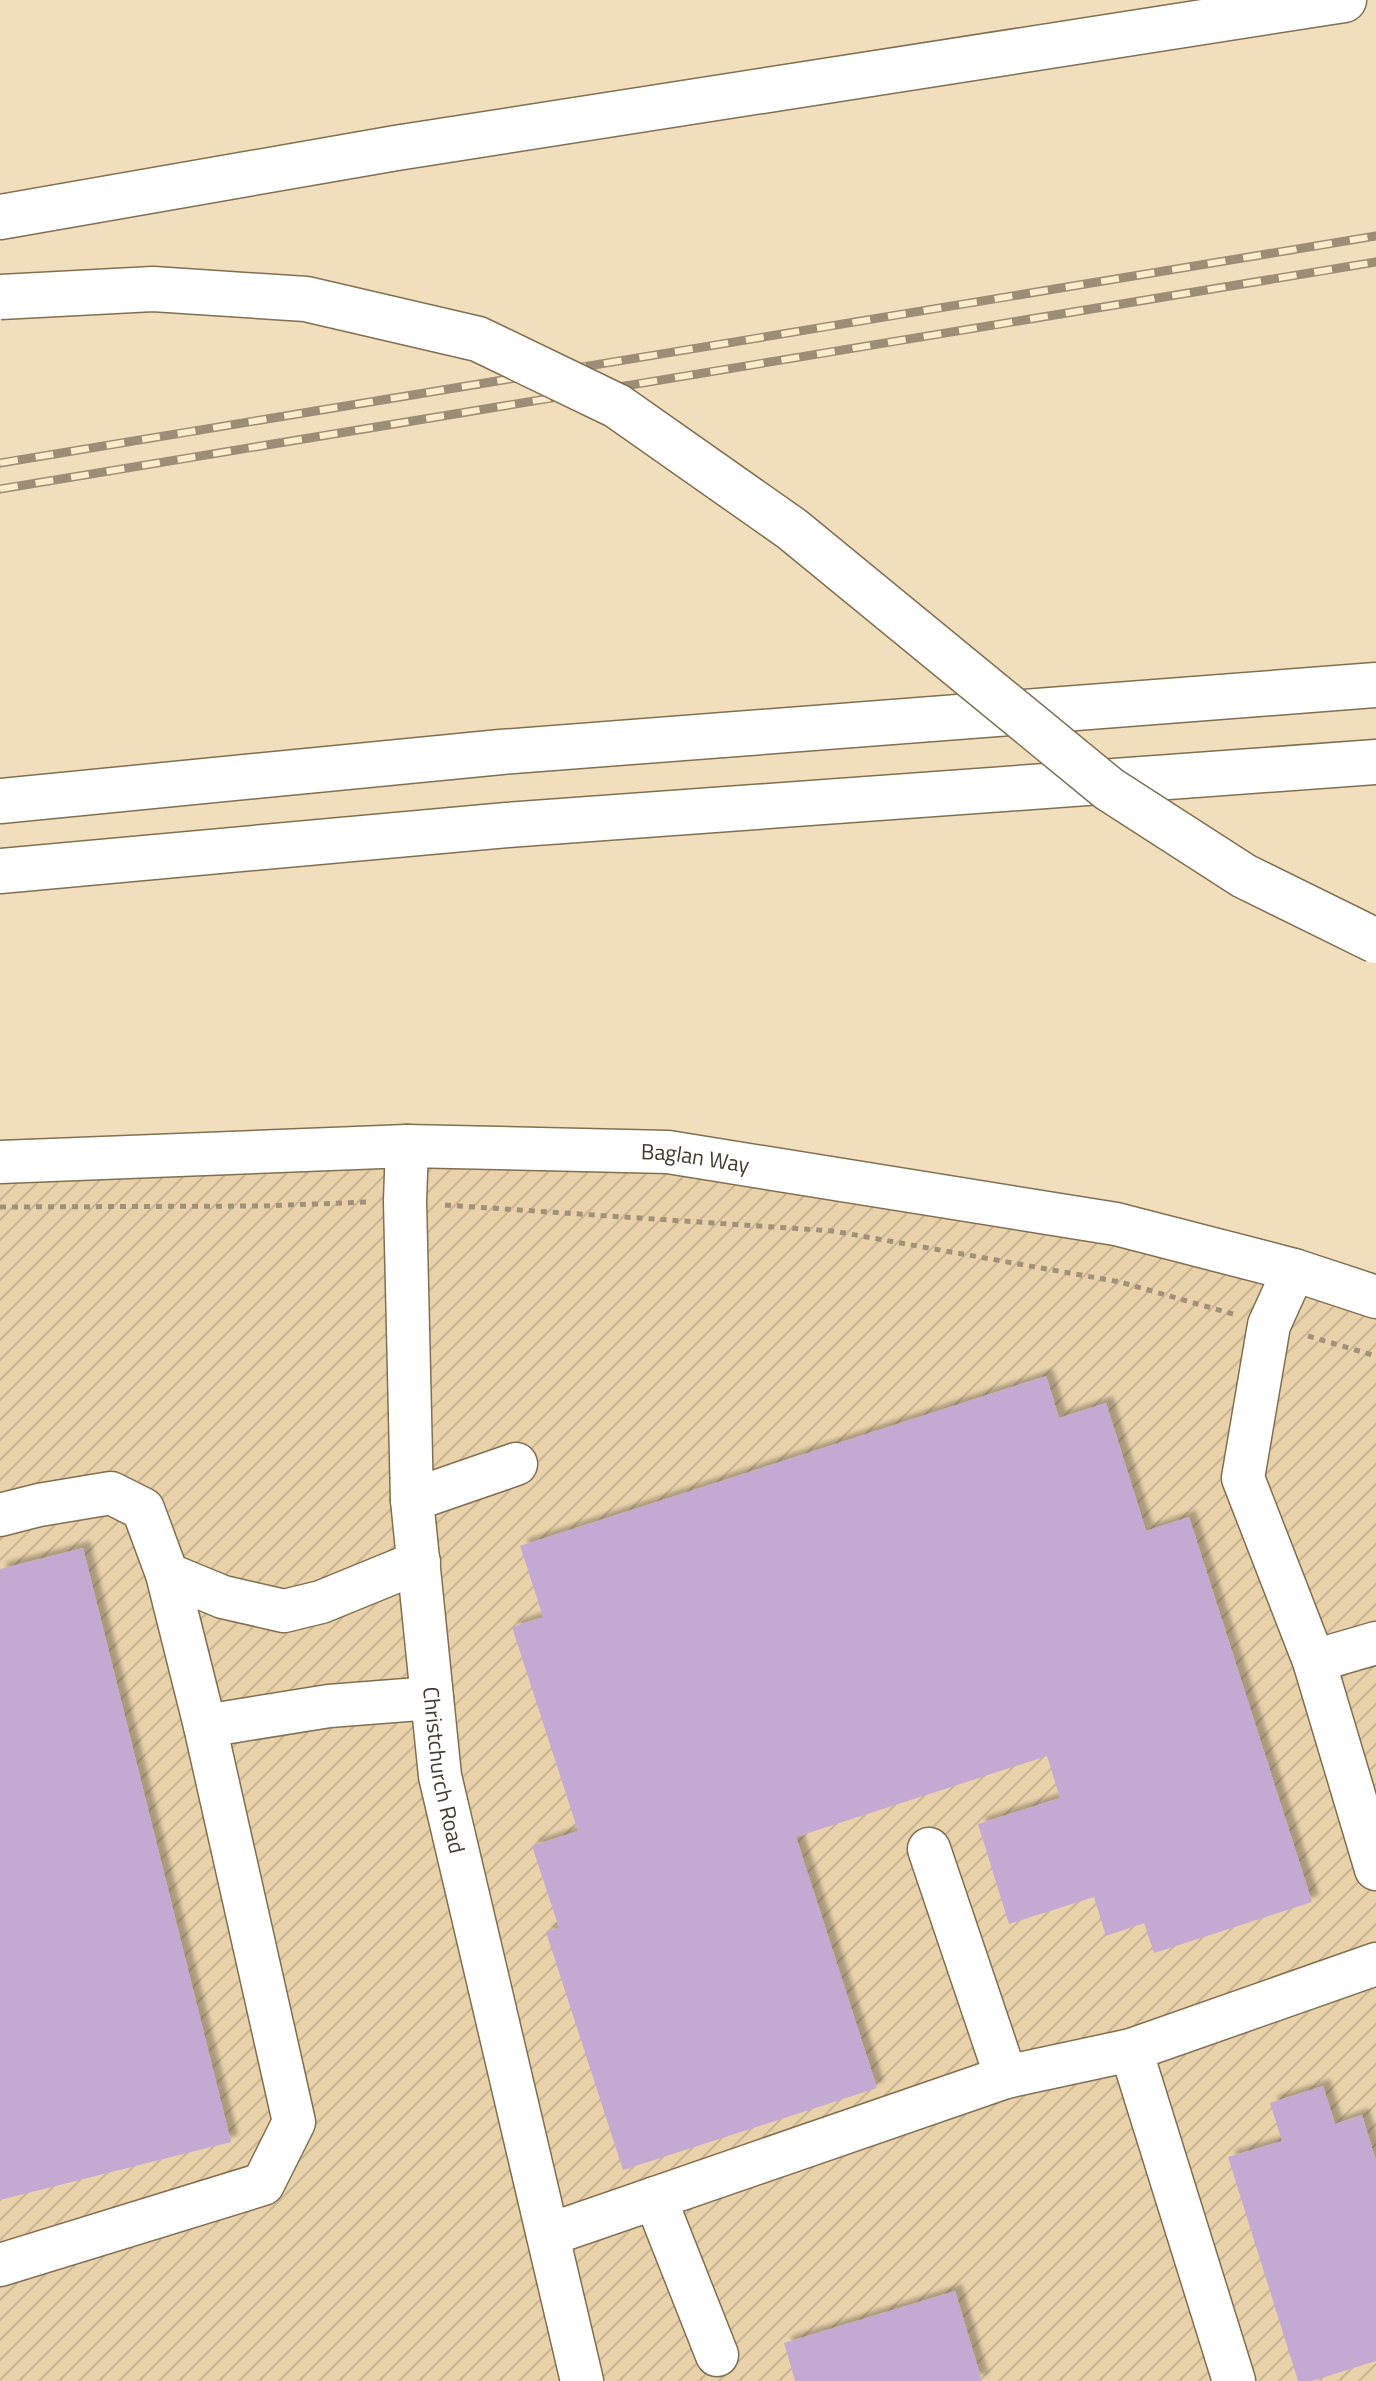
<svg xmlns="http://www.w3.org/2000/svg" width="1376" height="2381" viewBox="0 0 1376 2381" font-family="'Titillium Web',sans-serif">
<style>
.industrial{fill:url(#industrial-furrows)}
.building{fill:#c4aad2;filter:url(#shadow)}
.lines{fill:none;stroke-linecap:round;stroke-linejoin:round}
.minor-casing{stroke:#806f50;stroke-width:45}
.highway-casing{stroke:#806f50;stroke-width:47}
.path{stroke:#a0927a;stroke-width:5;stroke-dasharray:6 6;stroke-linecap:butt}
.minor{stroke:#fff;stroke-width:42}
.highway{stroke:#fff;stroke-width:44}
.rail-casing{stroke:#9b8d76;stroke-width:9}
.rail{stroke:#feebc9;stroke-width:6;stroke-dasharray:18;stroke-linecap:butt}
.highway-bridge-casing{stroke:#806f50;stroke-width:47;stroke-linecap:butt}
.highway-bridge{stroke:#fff;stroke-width:44}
.labels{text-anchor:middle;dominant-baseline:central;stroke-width:6;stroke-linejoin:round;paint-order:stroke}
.street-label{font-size:22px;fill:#433b2e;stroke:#feebc9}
</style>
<defs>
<pattern id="industrial-furrows" width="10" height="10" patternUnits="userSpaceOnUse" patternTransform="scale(2)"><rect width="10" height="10" fill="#e9d2aa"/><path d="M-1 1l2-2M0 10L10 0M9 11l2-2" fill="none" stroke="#c9b593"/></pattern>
<filter id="shadow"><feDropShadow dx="7" dy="-7" stdDeviation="2" flood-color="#0004"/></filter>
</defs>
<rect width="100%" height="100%" fill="#f1debc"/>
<path class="industrial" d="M668 1152 1376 1297V2381H0V1162Z"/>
<path class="building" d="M1046 1376 1059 1418 1106 1403 1146 1531 1189 1517 1312 1902 1154 1953 1144 1923 1106 1936 1094 1897 1009 1924 978 1824 1060 1798 1047 1756 796 1837 877 2088 623 2170 546 1932 559 1928 532 1846 578 1831 512 1627 543 1617 520 1546Z
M83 1548 231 2142 0 2200V1569Z
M1323 2086 1335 2124 1362 2115 1376 2161V2361L1312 2381H1298L1228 2157 1282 2141 1270 2103Z
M955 2291 982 2381H795L784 2343Z"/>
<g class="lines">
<g class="minor-casing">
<g id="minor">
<path id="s1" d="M407 1146 405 1201 412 1500 440 1776 582 2381"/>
<path id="s2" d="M0 1162 407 1146 668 1152 1116 1224 1294 1270 1376 1297"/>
<path d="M1294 1270 1269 1325 1243 1478 1314 1661 1376 1869"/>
<path d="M412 1500 516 1464"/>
<path d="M0 1515 39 1505 111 1493 143 1509 167 1574 205 1726 294 2122 263 2184 0 2265"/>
<path d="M167 1574 223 1597 284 1611 321 1602 419 1562"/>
<path d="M1314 1661 1376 1643"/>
<path d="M205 1726 329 1706 432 1698"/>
<path d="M929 1849 1006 2077"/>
<path d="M1131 2050 1234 2381"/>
<path d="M655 2198 717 2355"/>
<path d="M548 2235 1006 2077 1131 2050 1376 1964"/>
</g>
</g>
<g class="highway-casing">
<path id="highway" d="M0 217 396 148 1344 0
M0 801 501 752 1376 685
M0 871 507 825 1376 762"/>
</g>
<path class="path" d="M445 1205 833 1231 1120 1282 1233 1314
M0 1207 263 1206 367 1202
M1308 1336 1376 1356"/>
<use href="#minor" class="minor"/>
<use href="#highway" class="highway"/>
<g class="rail-casing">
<path id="rail" d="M0 463 1376 236
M0 489 1376 262"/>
</g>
<use href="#rail" class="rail"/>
<g class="highway-bridge-casing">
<path id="highway-bridge" d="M0 297 153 289 306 299 478 339 617 406 792 529 1109 789 1244 876 1376 941"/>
</g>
<use href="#highway-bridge" class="highway-bridge"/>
</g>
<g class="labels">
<g class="street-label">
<text stroke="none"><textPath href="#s2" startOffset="696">Baglan Way</textPath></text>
<text stroke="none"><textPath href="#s1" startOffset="626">Christchurch Road</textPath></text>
</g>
</g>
</svg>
